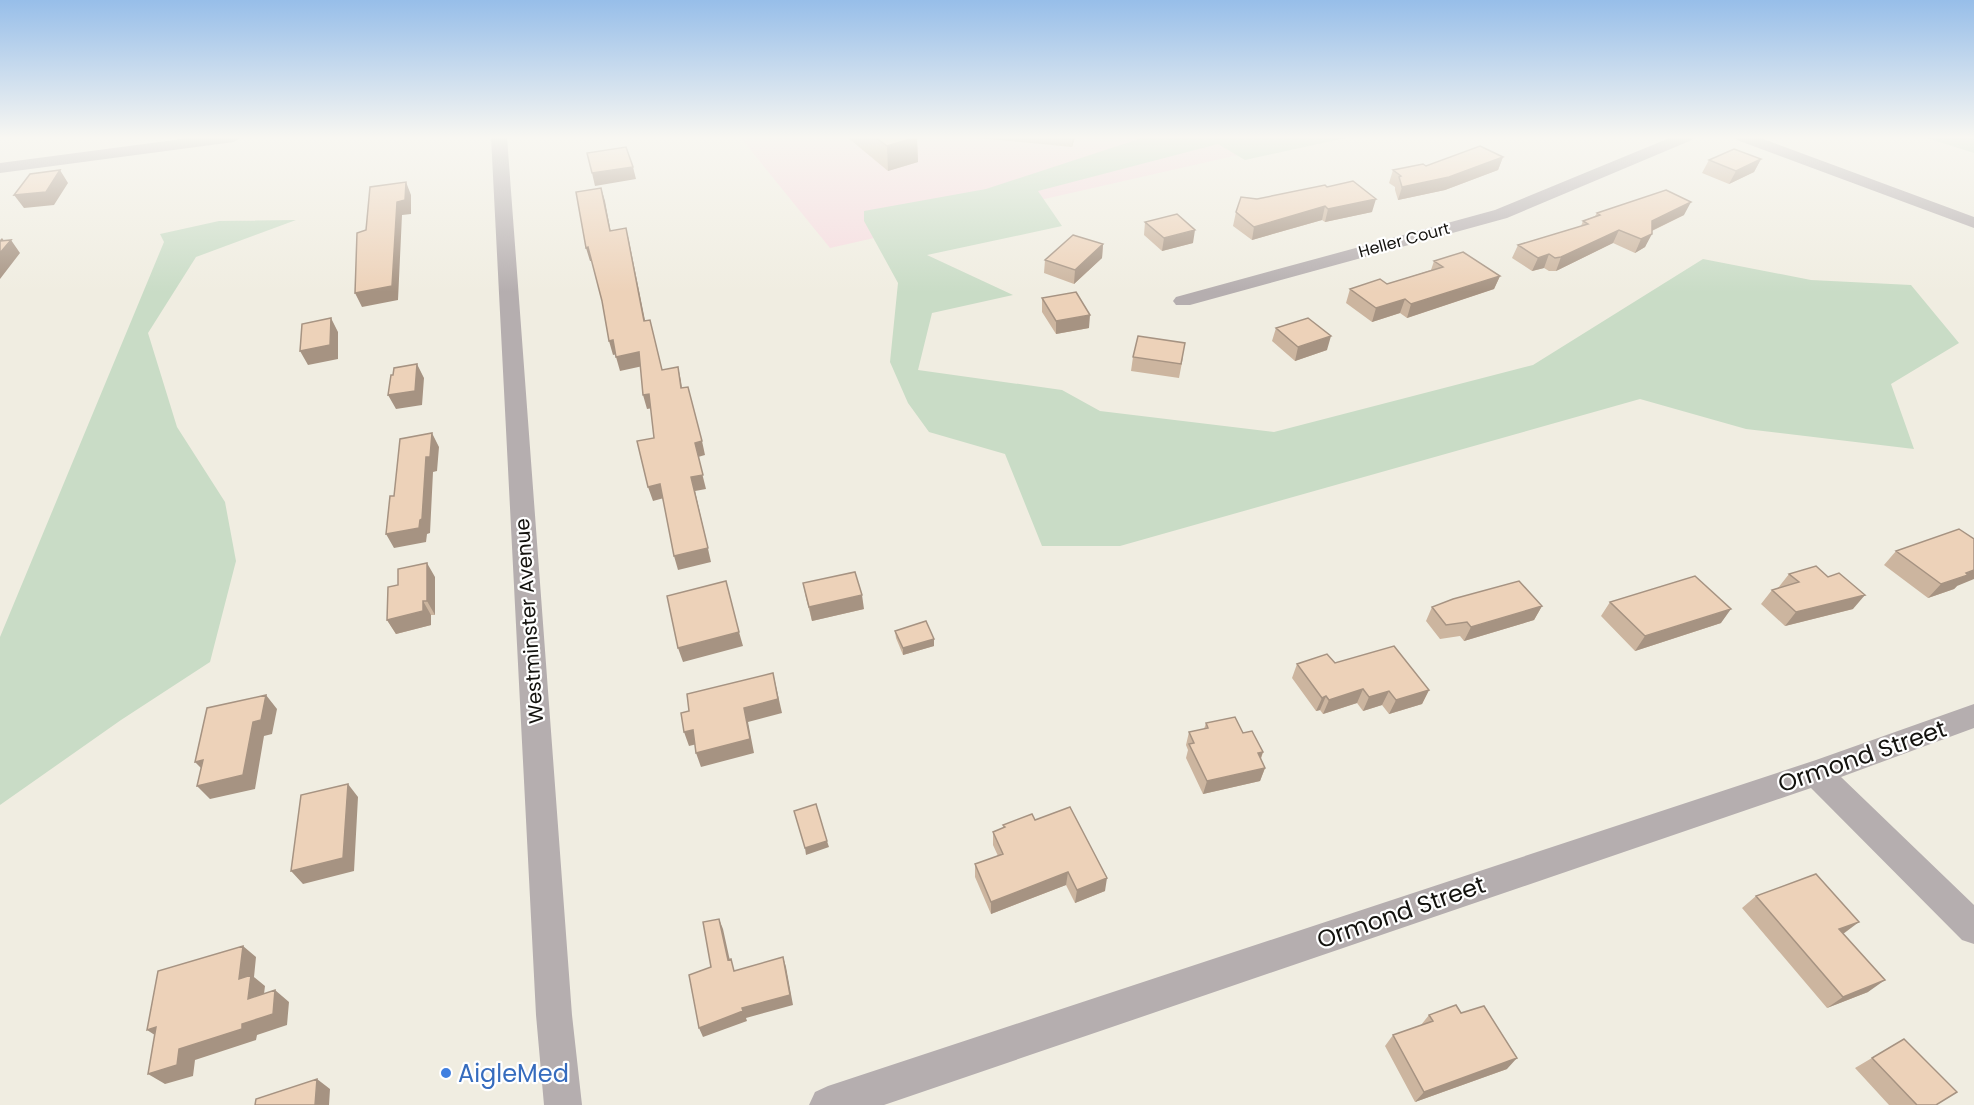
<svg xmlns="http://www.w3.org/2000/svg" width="1974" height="1105" viewBox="0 0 1974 1105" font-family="Poppins,sans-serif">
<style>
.education{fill:#f6dbdf}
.green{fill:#c9dcc6}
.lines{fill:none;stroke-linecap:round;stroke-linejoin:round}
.minor{fill:#b5aeaf;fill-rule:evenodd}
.wall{fill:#ccb59f}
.shaded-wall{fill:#a69382}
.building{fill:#edd2b9;stroke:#a69382;stroke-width:1.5}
.shop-dot{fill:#3f7fe0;stroke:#fff;stroke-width:2}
.labels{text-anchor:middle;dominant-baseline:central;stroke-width:4.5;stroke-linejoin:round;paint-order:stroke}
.far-street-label{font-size:16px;fill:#13120e;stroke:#fff}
.street-label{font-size:20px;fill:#13120e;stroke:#fff}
.near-street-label{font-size:24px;fill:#13120e;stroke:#fff}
.near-shop-label{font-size:24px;fill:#366cbe;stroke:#fff;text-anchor:start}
</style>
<rect width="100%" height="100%" fill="#f0ede1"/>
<path class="education" d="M740 137H1317L830 248Z"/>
<path class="green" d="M1145 137H1350L1245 160 1218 144 1038 191 1062 226 927 255 1013 295 932 313 918 370 1062 390 1100 411 1274 432 1533 365 1703 259 1811 280 1911 285 1959 343 1891 384 1914 449 1746 429 1640 399 1120 546H1042L1005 454 929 432 908 403 890 362 898 283 864 221V211L986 189Z
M1924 137H1974V153Z
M296 220 196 257 148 333 177 427 225 502 236 561 210 662 121 720 0 805V637L164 242 160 234 219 221Z"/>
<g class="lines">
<path class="minor" d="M197 137H242L234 142 0 173V163Z
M491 137H507L572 1015 582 1105H544L536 1015Z
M1672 137H1694L1692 140 1507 218 1190 305H1176L1173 301 1176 297 1495 210Z
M1735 137H1758L1974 217V228L1737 140Z
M1974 704V728L1841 777 1974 905V944L1962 940 1811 788 884 1105H809L815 1092 828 1086 1816 760Z"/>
</g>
<path class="wall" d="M847 137H922L917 138 918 162 888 171Z
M969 137H1075L1072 147Z
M1503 157 1498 170 1445 190 1398 200 1395 190V187L1389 183 1393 170Z
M1761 159 1754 172 1729 184 1702 173 1709 160Z
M1241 197 1372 212 1325 222 1322 220 1252 240 1233 226 1236 212Z
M1597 213 1684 215 1652 231 1645 247 1635 253 1613 243 1556 271H1549L1544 268 1532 271 1512 258 1518 245 1581 226 1583 221 1595 216Z
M1145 222 1193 243 1162 251 1144 235Z
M1103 244 1102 258 1074 284 1044 273 1045 260Z
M1434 261 1500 276 1494 289 1407 318 1400 313 1372 322 1346 303 1350 289 1387 284 1431 270Z
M1042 298 1089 328 1056 334 1042 312Z
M1276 328 1327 350 1295 361 1272 341Z
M1133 357H1183L1179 378 1131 371Z
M1896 551 1957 586 1954 589 1928 598 1884 565Z
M1789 574 1828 577 1853 609 1785 626 1761 604 1772 590 1778 588Z
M435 577V615H431V625L396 634 387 620Z
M803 583 864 609 812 621 806 598Z
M1610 602 1721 623 1635 651 1601 616Z
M1542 606 1534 620 1464 641 1460 636 1440 639 1426 621 1432 607Z
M895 631 934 639V646L903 655 896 638Z
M1335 663 1429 690 1422 704 1389 714 1382 705 1363 711 1357 703 1323 714 1320 710 1316 711 1292 678 1297 664Z
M1206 723 1243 733 1263 752 1261 759 1265 768 1260 781 1203 794 1186 758 1188 750 1186 745 1189 732 1204 729Z
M1035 820 1105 891 1075 903 1066 885 991 914 975 877V864L998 856 993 845V832L1003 828V825Z
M1756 896 1843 934 1868 992 1827 1008 1742 908Z
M1461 1013 1507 1069 1415 1102 1385 1046 1393 1035 1421 1025 1429 1015Z
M1904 1039 1936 1105H1889L1855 1068Z"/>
<path class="shaded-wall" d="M901 137H922L917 138 918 162 888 171 887 146Z
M1073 137H1075L1072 147Z
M1503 157 1498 170 1445 190 1398 200 1402 187Z
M1761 159 1754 172 1729 184 1736 171Z
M633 167 636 179 595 186 592 173Z
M60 170 68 183 54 205 24 208 14 195Z
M406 182 411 195V214L402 215 398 300 362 307 355 293Z
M601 188 605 201 613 244 610 231Z
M1376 199 1372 212 1325 222 1328 209Z
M1691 202 1684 215 1645 234 1652 221Z
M1325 206 1322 220 1252 240 1254 227Z
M626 228 629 241 648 335 644 321Z
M1195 230 1193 243 1162 251 1164 238Z
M1619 230 1613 243 1556 271 1561 257Z
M1652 234 1645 247 1635 253 1641 239Z
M2 238 7 245 11 240 20 253 0 279V240Z
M1103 244 1102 258 1074 284 1075 270Z
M588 247 592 261H590L586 248Z
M1549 254 1544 268 1532 271 1538 258Z
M1500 276 1494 289 1407 318 1411 304Z
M1405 299 1400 313 1372 322 1376 308Z
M1090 315 1089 328 1056 334V321Z
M331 318 338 332V359L308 365 300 351Z
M1331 336 1327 350 1295 361 1298 347Z
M613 340 617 354 613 355 609 341Z
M639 352 643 366 620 371 616 357Z
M417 364 424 378 422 405 396 409 388 395Z
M678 367 681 381 684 403 681 388Z
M649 394 653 408 647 409 643 395Z
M432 433 439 447 437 471 433 472 430 533 427 534 426 542 394 548 386 534Z
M702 441 705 455 698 457 706 489 695 491 711 562 678 570 674 556 691 477 695 443Z
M660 484 664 498 653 501 648 487Z
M427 563 435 577V615L427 601Z
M1974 570V579L1957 586 1954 589 1928 598 1941 584Z
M862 595 864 609 812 621 809 607Z
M1865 595 1853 609 1785 626 1796 612Z
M423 601 431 615V625L396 634 387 620Z
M1542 606 1534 620 1464 641 1471 627Z
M1731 609 1721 623 1635 651 1645 636Z
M739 632 743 646 683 662 678 648Z
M934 639V646L903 655V648Z
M773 673 782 713 748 722 754 753 701 767 696 753 744 708Z
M1363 689 1357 703 1323 714 1329 700Z
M1429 690 1422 704 1389 714 1396 700Z
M1389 691 1382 705 1363 711 1369 697Z
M266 695 277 709 272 734 264 736 255 789 210 799 197 786 253 722Z
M1326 696 1320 710 1316 711 1322 698Z
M693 730 697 744 689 746 684 732Z
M1263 752 1258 765V753Z
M203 760 208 775 195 762Z
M1265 768 1260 781 1203 794 1207 781Z
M348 784 358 797 354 871 303 884 291 871Z
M827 841 829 847 806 855 805 848Z
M1068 872 1066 885 991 914V902Z
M1107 878 1105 891 1075 903 1077 890Z
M719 919 723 929 732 970 728 960Z
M1859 922 1843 934 1839 929Z
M243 946 256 957 254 977 265 986 262 1010 248 999 239 979Z
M783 957 786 967 793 1005 746 1018 747 1021 703 1037 699 1028Z
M1885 980 1868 992 1827 1008 1843 997Z
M275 990 289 1002 287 1025 257 1035 256 1040 195 1060 193 1076 165 1084 148 1074 179 1049 242 1024Z
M156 1027 164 1041 147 1030Z
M1517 1058 1507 1069 1415 1102 1424 1092Z
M317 1079 330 1089 329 1105H315Z"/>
<path class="building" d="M875 137H917L887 146Z
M1480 146 1503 157 1449 177 1402 187 1399 177 1401 176 1393 170 1423 164 1426 166Z
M626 147 633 167 592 173 587 153Z
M1734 149 1761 159 1736 171 1709 160Z
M60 170 46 192 14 195 30 174Z
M1353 181 1376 199 1328 209 1325 206 1254 227 1236 212 1241 197 1257 199 1325 185 1327 187Z
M406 182 405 200 397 202 392 286 355 293 357 233 366 230 370 187Z
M601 188 610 231 626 228 644 321 650 320 662 370 678 367 681 388 688 387 702 441 695 443 703 475 691 477 708 548 674 556 660 484 648 487 637 441 654 438 649 394 643 395 639 352 616 357 613 340 609 341 602 301 588 247 586 248 576 192Z
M1666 190 1691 202 1652 221V234L1641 239 1619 230 1561 257 1555 258 1549 254 1538 258 1518 245 1588 224 1583 221 1600 215 1597 213Z
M1177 214 1195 230 1164 238 1145 222Z
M1073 235 1103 244 1075 270 1045 260Z
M11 240 0 253V241Z
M1463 252 1500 276 1411 304 1405 299 1376 308 1350 289 1380 279 1387 284 1443 267 1434 261Z
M1076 292 1090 315 1056 321 1042 298Z
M331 318 330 345 300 351 302 324Z
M1308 318 1331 336 1298 347 1276 328Z
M1138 336 1185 343 1181 364 1133 357Z
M417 364 415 391 388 395 391 375H393L394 368Z
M432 433 430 457H426L422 519 420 520 419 528 386 534 390 496H394L400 439Z
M1959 529 1974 539V570L1966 573 1968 575 1941 584 1896 551Z
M427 563V601H423V611L387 620 388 587 398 585V569Z
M1816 566 1828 577 1839 573 1865 595 1796 612 1772 590 1799 582 1789 574Z
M855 572 862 595 809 607 803 583Z
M1695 576 1731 609 1645 636 1610 602Z
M726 581 739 632 678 648 667 596Z
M1519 581 1542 606 1471 627 1467 622 1446 625 1432 607 1453 599Z
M926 621 934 639 903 648 895 631Z
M1394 646 1429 690 1396 700 1389 691 1369 697 1363 689 1329 700 1326 696 1322 698 1297 664 1327 654 1335 663Z
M773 673 778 699 744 708 750 739 696 753 693 730 684 732 681 713 689 711 687 694Z
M266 695 261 720 253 722 243 775 197 786 203 760 195 762 207 708Z
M1235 717 1243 733 1252 731 1263 752 1258 753 1265 768 1207 781 1189 744 1194 743 1189 732 1208 728 1206 723Z
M348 784 343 858 291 871 301 795Z
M816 804 827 841 805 848 794 811Z
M1070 807 1107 878 1077 890 1068 872 991 902 975 864 1003 854 993 832 1005 827 1003 825 1032 814 1035 820Z
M1816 874 1859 922 1839 929 1885 980 1843 997 1756 896Z
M719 919 728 960 731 959 734 971 783 957 790 995 742 1008 743 1011 699 1028 689 975 711 967 703 922Z
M243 946 239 979 251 975 248 999 275 990 273 1014 242 1024V1029L179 1049 177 1065 148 1074 156 1027 147 1030 158 971Z
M1456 1005 1461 1013 1484 1006 1517 1058 1424 1092 1393 1035 1433 1021 1429 1015Z
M1904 1039 1957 1092 1936 1105H1917L1872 1058Z
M317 1079 315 1105H255L256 1099Z"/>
<linearGradient id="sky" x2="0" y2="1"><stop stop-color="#97bee9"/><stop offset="0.47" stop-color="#f8f7f2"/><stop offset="1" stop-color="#f8f7f2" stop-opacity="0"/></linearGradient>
<rect width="1974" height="292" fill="url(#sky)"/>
<circle class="shop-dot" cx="446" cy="1073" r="6"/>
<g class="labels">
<g class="far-street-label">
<text transform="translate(1404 240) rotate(-15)">Heller Court</text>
</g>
<g class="street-label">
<text transform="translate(529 621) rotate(-94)">Westminster Avenue</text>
</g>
<g class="near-street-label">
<text transform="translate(1862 756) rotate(-19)">Ormond Street</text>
<text transform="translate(1401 912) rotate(-19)">Ormond Street</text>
</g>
<g class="near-shop-label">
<text x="458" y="1073">AigleMed</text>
</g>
</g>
</svg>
